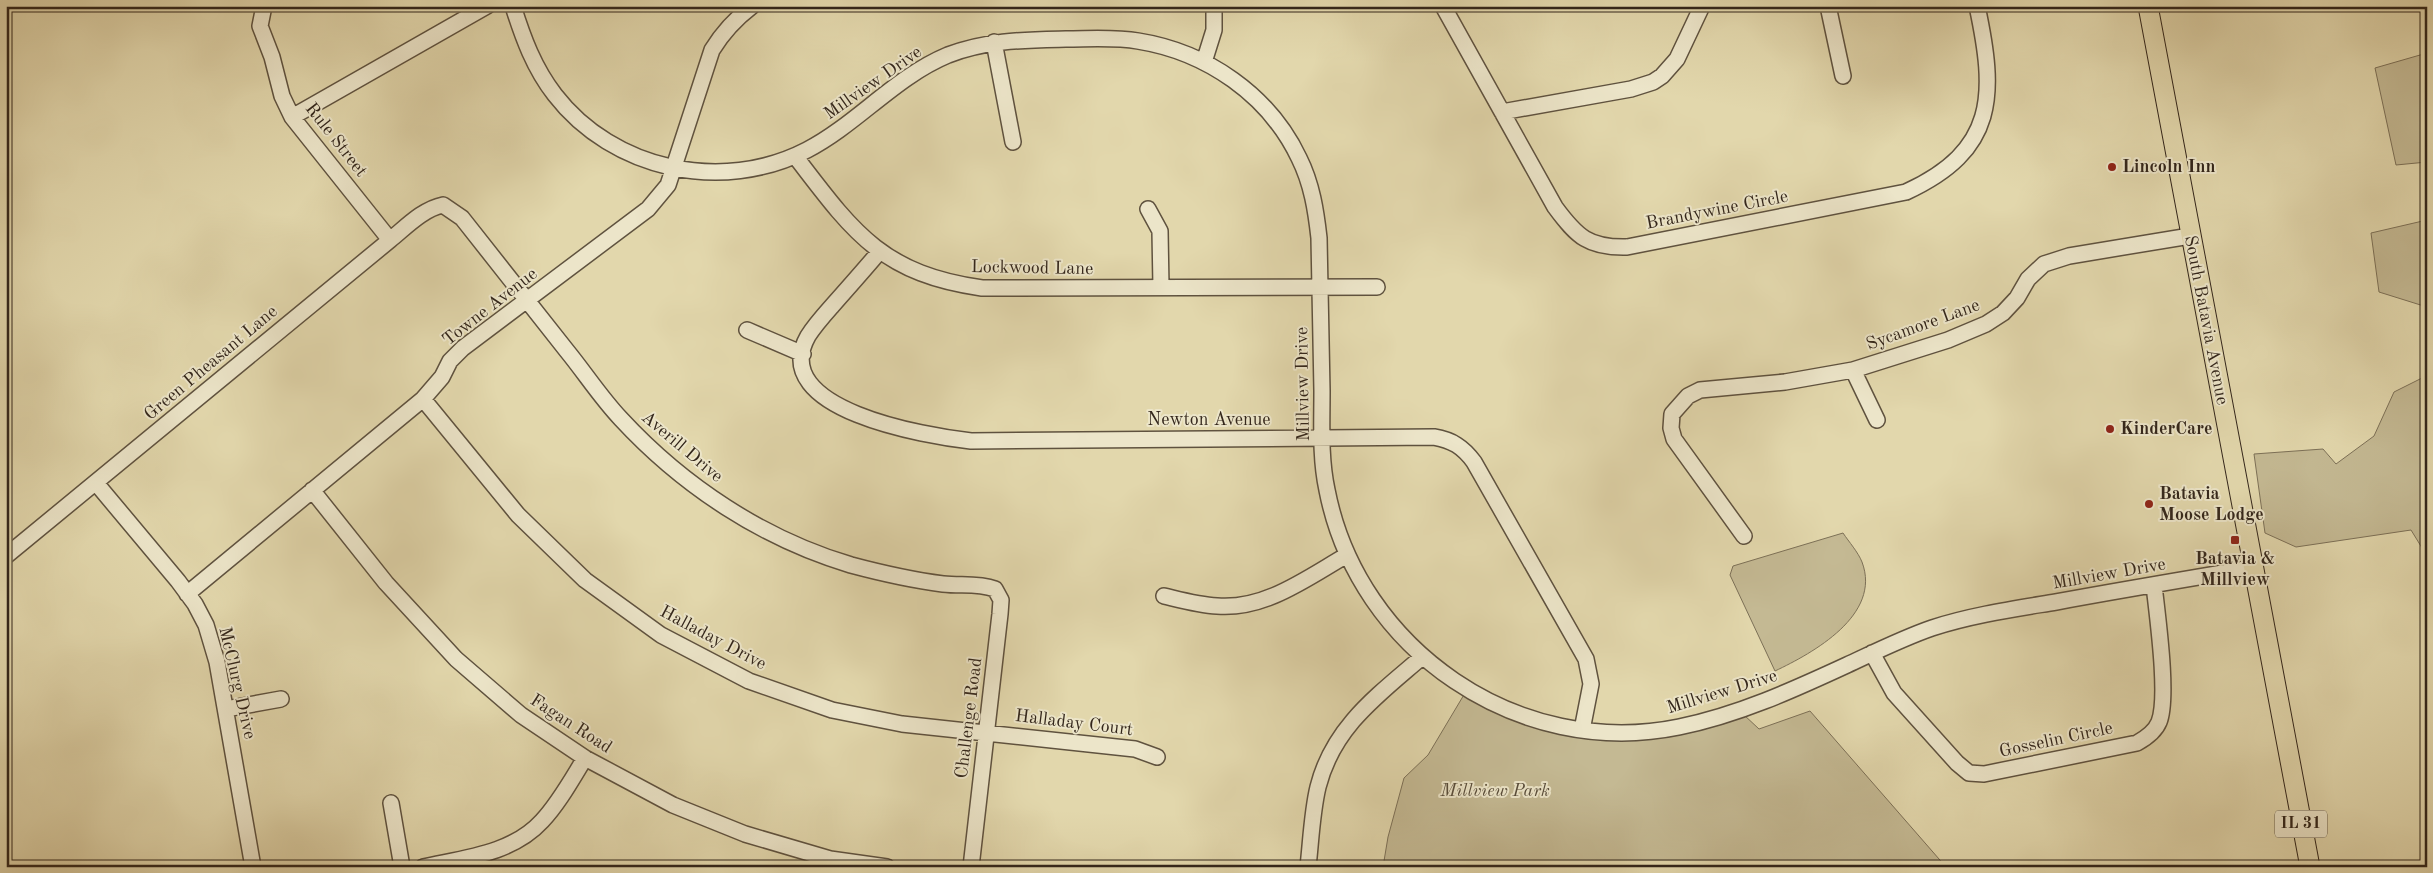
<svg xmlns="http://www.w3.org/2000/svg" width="2433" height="873" viewBox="0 0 2433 873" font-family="'Old Standard TT',serif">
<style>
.green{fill:#c4b993;stroke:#7c7057}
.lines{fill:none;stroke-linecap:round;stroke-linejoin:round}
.minor-casing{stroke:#5f523f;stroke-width:18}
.major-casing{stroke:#33261b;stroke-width:21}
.minor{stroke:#ece5c9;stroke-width:15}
.major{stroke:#e2d7ac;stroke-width:19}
.poi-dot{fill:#8f2418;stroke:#ece5c9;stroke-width:2}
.labels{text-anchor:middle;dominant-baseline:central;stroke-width:4;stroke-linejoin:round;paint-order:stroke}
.shield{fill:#ece5c9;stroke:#6a5f4f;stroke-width:1}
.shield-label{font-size:16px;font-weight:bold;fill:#33261b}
.street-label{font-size:18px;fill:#33261b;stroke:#ece5c9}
.poi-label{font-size:18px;font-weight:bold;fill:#33261b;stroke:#ece5c9;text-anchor:start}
.park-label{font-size:18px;font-style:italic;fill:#574b39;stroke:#ece5c9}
</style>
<rect width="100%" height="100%" fill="#e2d7ac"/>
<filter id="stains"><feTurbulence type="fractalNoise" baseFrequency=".004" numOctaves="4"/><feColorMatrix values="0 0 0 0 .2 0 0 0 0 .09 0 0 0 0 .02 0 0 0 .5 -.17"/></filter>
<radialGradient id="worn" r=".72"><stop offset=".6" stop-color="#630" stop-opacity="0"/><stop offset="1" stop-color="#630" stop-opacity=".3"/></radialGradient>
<path class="green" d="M2427 53V162L2396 165 2375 68Z
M2427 220V307L2379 292 2371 233Z
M2427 369V556L2411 530 2296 547 2265 533 2254 454 2323 449 2336 464 2374 436 2394 392 2424 377Z
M1843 533C1849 542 1858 552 1862 562 1882 615 1813 653 1775 671L1730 575 1733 566Z
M1465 693C1504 712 1541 730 1586 737 1632 744 1697 723 1743 714L1759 729 1810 711 1946 867H1383L1388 837 1404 778 1428 755Z"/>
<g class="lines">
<g class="minor-casing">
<path id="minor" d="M264 6 260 26 272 57 282 96 292 117 390 240
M513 6C523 38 534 68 555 95 613 170 722 194 807 150 857 124 895 77 948 55 987 40 1025 40 1066 39 1089 39 1115 37 1138 41 1207 52 1269 95 1299 158 1312 184 1316 211 1319 238 1320 289 1321 340 1322 391 1322 424 1320 458 1327 490 1358 650 1519 760 1679 727 1738 715 1793 690 1847 665 1875 652 1903 638 1932 628 1972 615 2014 609 2056 602 2121 590 2187 579 2252 568
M1443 6 1555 207C1577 237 1589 248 1627 247L1906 192C1997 150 1996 95 1977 6
M1828 6 1843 76
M994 42 1013 142
M1204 62 1214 30V6
M1502 112 1631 89 1653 82 1662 76 1677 59 1702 6
M292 117 487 6
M795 156C853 232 882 274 982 288L1377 287
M1148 209 1160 231 1161 287
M880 251C864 270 848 288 832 306 824 315 815 325 808 336 766 410 927 436 971 441L1434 437C1452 440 1463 447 1474 462L1586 659 1591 684 1582 730
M747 330 803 354
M1853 370 1877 420
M423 399 518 515 585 580 661 635 749 681 832 710 902 724 1135 749 1157 757
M96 483 178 581 195 604 206 625 217 662 253 867
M312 490 386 583 456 659 521 715 585 758 673 805 745 834 830 859 887 867
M1744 536 1674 439 1671 428 1672 414 1688 396 1700 390 1785 382 1853 370 1948 340 1986 324 2003 313 2017 298 2028 279 2044 264 2069 256 2190 236
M6 556 390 240C406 227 423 209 443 205L462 218C497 262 532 306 567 351 585 373 601 398 621 419 683 486 763 539 851 565 881 573 912 580 943 584 961 586 978 583 995 589L1001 600 1000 614 971 867
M187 594 423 399 442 377 450 361 463 348 648 209 668 185 712 50C723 32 735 19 752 6
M1164 596C1181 600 1199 605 1217 606 1265 610 1307 578 1347 555
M1872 653 1894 693 1957 763 1969 773 1984 774 2137 743C2146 738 2155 732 2159 722 2169 697 2157 614 2154 585
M226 709 281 699
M391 803 402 867
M423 867C464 858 512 854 542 821 559 803 572 779 585 758
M1308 867C1311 840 1312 812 1318 787 1333 727 1378 695 1422 657"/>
</g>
<g class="major-casing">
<path id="major" d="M2148 6 2310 867"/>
</g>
<use href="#minor" class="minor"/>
<use href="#major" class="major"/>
</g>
<g class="poi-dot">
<circle cx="2112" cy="167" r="5"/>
<circle cx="2110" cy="429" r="5"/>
<circle cx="2149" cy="504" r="5"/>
<rect x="2230" y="535" width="10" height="10" rx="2.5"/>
</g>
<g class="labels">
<rect class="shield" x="2275" y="810.5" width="52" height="27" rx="4"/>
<g class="shield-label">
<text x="2301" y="824">IL 31</text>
</g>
<g class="street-label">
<text transform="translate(873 83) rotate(-35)">Millview Drive</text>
<text transform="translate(336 140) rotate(52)">Rule Street</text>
<text transform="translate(1717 210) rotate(-11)">Brandywine Circle</text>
<text transform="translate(1032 268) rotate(1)">Lockwood Lane</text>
<text transform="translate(490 307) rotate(-38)">Towne Avenue</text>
<text transform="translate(2206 320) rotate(79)">South Batavia Avenue</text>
<text transform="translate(1923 325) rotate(-20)">Sycamore Lane</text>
<text transform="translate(211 363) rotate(-40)">Green Pheasant Lane</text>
<text transform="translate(1303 384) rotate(-91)">Millview Drive</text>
<text x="1209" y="420">Newton Avenue</text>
<text transform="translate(682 447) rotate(40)">Averill Drive</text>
<text transform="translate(2109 574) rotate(-10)">Millview Drive</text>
<text transform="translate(713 638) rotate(28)">Halladay Drive</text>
<text transform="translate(237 683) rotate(77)">McClurg Drive</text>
<text transform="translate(1722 692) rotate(-17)">Millview Drive</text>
<text transform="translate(969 718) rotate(-83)">Challenge Road</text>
<text transform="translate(1074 723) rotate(7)">Halladay Court</text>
<text transform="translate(571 724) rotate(33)">Fagan Road</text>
<text transform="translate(2056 740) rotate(-12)">Gosselin Circle</text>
</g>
<g class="poi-label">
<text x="2122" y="167">Lincoln Inn</text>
<text x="2120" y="429">KinderCare</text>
<text x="2159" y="494">Batavia<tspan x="2159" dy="21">Moose Lodge</tspan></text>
<text x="2235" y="559" text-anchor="middle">Batavia &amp;<tspan x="2235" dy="21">Millview</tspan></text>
</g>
<g class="park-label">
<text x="1495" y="791">Millview Park</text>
</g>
</g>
<rect width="2433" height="873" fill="none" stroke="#e2d7ac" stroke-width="25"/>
<rect x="8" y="8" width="2418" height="858" fill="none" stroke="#33261b" stroke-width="2.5"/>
<rect x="12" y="12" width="2408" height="848" fill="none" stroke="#33261b"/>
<rect width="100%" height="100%" filter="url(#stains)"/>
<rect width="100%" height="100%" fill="url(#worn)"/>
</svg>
